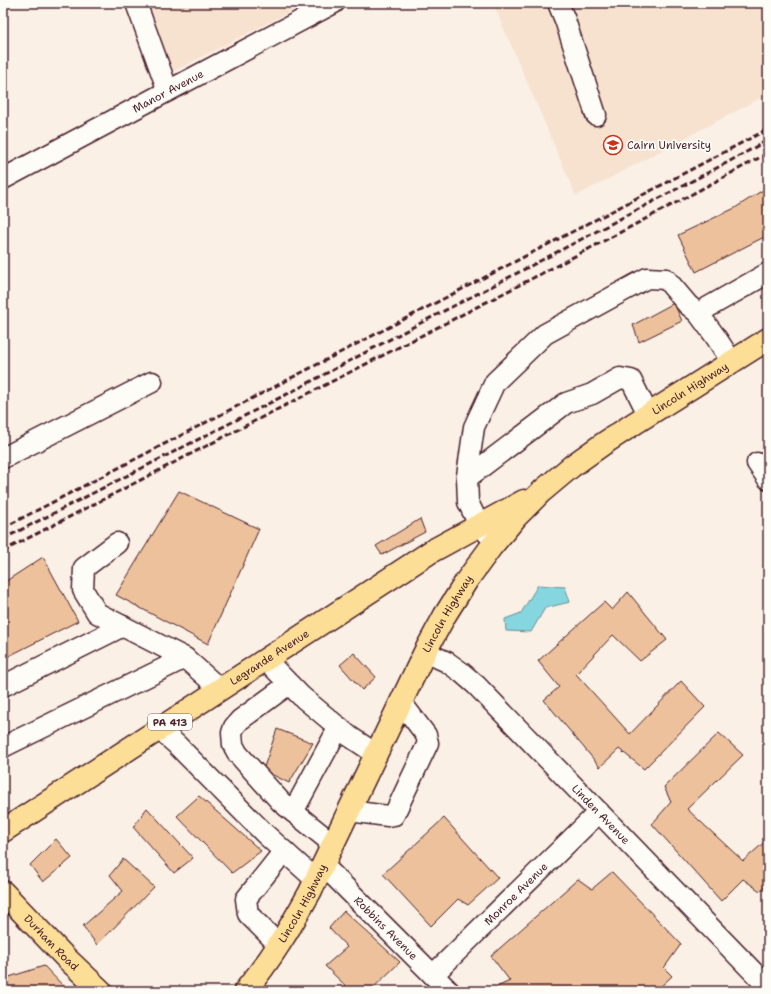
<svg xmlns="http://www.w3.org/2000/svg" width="771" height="994" viewBox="0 0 771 994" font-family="'Shantell Sans',sans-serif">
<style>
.built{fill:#f6e2cf}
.water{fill:#85d6df;stroke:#6d8d97}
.building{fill:#ecc19b;stroke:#4a1f2b}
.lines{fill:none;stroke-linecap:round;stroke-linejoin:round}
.minor-casing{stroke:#4a1f2b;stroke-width:23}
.major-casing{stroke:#4a1f2b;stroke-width:25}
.minor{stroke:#fdfcf7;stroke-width:20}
.major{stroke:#fdde96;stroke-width:22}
.rail{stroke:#4a1f2b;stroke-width:3;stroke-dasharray:6 3;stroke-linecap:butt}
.labels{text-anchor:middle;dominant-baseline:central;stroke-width:3.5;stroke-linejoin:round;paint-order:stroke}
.shield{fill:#fdfcf7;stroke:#806168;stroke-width:1}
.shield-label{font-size:10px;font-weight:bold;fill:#4a1f2b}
.street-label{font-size:11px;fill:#4a1f2b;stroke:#fdfcf7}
.poi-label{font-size:11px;fill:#4a1f2b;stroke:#fdfcf7;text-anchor:start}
</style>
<rect width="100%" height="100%" fill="#faf0e5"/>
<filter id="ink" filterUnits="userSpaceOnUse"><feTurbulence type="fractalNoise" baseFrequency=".025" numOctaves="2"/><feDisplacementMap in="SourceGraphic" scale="8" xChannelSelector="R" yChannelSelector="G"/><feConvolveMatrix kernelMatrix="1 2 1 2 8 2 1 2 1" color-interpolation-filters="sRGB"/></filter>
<g filter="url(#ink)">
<path class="built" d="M146 3H307L170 73Z
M493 3H768V94L576 196Z"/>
<path class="water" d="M538 585 565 587 570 602 545 608 531 632 506 631 505 619 521 613Z"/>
<path class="building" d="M766 188 768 190V235L696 272 678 235 735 208Z
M674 303 682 321 639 342 633 325Z
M179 491 259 529 208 644 116 595Z
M420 519 425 532 382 555 376 546Z
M43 557 78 621 3 659V583Z
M628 592 667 640 640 661 613 635 576 674 630 734 681 681 705 707 644 769 619 749 600 767 544 700 559 687 538 661 604 602 612 610Z
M354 653 376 677 362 690 340 665Z
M277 729 313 743 289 783 263 770Z
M719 733 743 755 687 809 743 861 768 839V884L760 891 743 879 721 901 652 824 671 802 664 787Z
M199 796 261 851 232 873 177 816Z
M147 808 193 858 174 873 133 827Z
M444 818 498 878 468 905 458 899 431 926 383 874Z
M56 839 72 858 43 882 30 865Z
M123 859 154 887 97 945 83 926 123 891 110 875Z
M612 872 681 944 664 968 672 976 656 991H488L510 981 491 956 578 879 592 889Z
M344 911 400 962 370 991H351L325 966 347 947 329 928Z
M44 966 68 991H3V984H7L6 978Z"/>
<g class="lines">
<g class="minor-casing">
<g id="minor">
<path d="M136 3 168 91"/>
<path d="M558 3 565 20 596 115"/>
<path id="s1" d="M3 179 168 91 334 3"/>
<path d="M732 362 715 336 698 313 768 273"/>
<path d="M3 458 152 382"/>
<path d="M757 463 768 479"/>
<path d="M467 478 566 403 592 394 620 378 631 380 648 414"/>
<path d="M491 537 479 525 468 502 467 476 474 427 495 382 545 334 647 278 666 279 688 305 698 313"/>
<path d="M117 543 84 568 83 590 97 613 185 658 220 689"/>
<path id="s2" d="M425 652 447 662 461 672 476 685 768 987"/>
<path d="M266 660 301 696 349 736 376 754"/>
<path d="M289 684 240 720 234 727 232 733 233 745 238 754 281 802 333 844"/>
<path d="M3 686 123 626"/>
<path d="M159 729 176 744 265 834 316 880"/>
<path d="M3 747 185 658"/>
<path d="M349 811 388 816 394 815 428 743 426 735 401 702"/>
<path d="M293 812 339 727"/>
<path id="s3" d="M323 865 449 991"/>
<path d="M279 945 248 914 246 899 284 851"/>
<path id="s4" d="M433 975 599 812"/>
</g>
</g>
<g class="major-casing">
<g id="major">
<path id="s5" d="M3 831 432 551 524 501"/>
<path id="s6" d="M3 892 64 956 101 991"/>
<path id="s7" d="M245 991C271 960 291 926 310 892L425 652 445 615 467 580 491 547 516 517 541 492 572 466 603 444 635 423 768 339"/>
</g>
</g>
<use href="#minor" class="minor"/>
<use href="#major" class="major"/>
<path class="rail" d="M3 528 616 209 768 129
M3 539 297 389 411 328 502 281 730 161 768 140
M3 551C97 503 190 454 284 406 446 323 609 240 768 153"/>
</g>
</g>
<defs>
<g id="university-ring" transform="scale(1)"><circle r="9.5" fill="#fdfcf7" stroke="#c8321e" stroke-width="1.5"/><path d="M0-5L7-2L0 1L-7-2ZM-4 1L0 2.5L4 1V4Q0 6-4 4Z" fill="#c8321e"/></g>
</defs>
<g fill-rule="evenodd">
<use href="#university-ring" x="613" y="145"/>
</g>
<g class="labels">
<rect class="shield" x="148" y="714" width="44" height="16" rx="3"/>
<g class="shield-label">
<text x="170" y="722">PA 413</text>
</g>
<g class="street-label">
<text stroke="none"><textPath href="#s1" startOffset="187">Manor Avenue</textPath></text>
<text stroke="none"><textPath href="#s7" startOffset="765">Lincoln Highway</textPath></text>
<text stroke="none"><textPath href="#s7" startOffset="429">Lincoln Highway</textPath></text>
<text stroke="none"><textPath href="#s5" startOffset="318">Legrande Avenue</textPath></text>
<text stroke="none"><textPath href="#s2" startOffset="241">Linden Avenue</textPath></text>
<text stroke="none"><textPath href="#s4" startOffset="116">Monroe Avenue</textPath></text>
<text stroke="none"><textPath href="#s7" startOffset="105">Lincoln Highway</textPath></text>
<text stroke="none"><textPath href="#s3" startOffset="89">Robbins Avenue</textPath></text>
<text stroke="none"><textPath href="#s6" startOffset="70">Durham Road</textPath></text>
</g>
<g class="poi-label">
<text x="627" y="145">Cairn University</text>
</g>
</g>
<rect width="771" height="994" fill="none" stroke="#fdfcf7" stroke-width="16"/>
<rect x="8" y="8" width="755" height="978" fill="none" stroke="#4a1f2b" stroke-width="1.5" filter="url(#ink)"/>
</svg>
